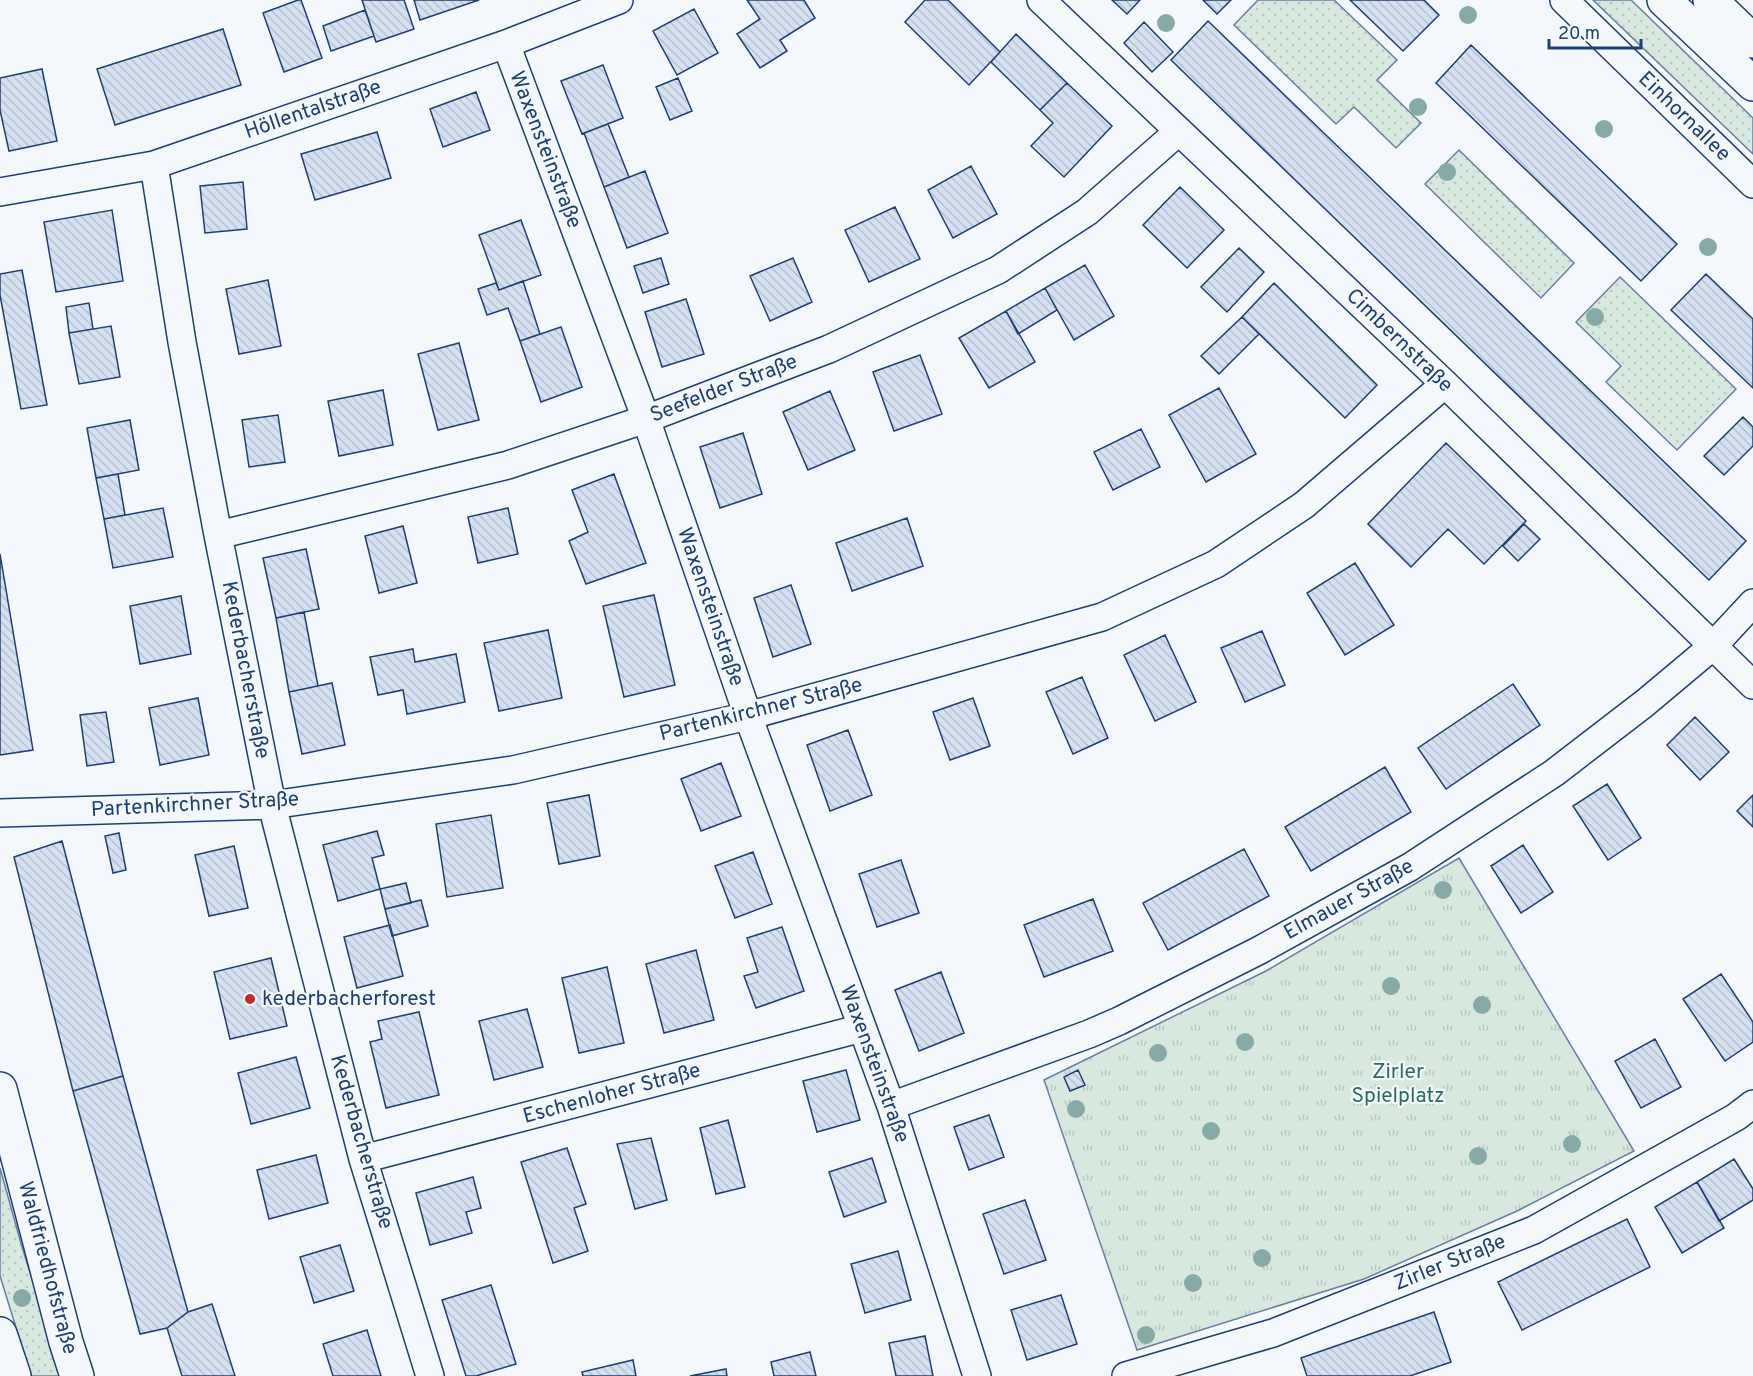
<svg xmlns="http://www.w3.org/2000/svg" width="1753" height="1376" viewBox="0 0 1753 1376" font-family="Overpass,sans-serif">
<style>
.grass{fill:url(#grass-dots);stroke:#687fa3;stroke-width:1.5}
.park{fill:url(#park-tufts);stroke:#687fa3;stroke-width:1.5}
.building{fill:url(#building-back-hatch);stroke:#1d3f73;stroke-width:1.5}
.lines{fill:none;stroke-linecap:round;stroke-linejoin:round}
.street-casing{stroke:#1d3f73;stroke-width:30}
.secondary-casing{stroke:#1d3f73;stroke-width:36}
.highway-casing{stroke:#1d3f73;stroke-width:36}
.street{stroke:#f4f7fb;stroke-width:27}
.secondary{stroke:#f4f7fb;stroke-width:33}
.highway{stroke:#f4f7fb;stroke-width:33}
.tree{fill:#86aba6}
.poi-dot{fill:#c62828;stroke:#f4f7fb;stroke-width:2}
.labels{text-anchor:middle;dominant-baseline:central;stroke-width:4.5;stroke-linejoin:round;paint-order:stroke}
.street-label{font-size:21px;fill:#1d3f73;stroke:#f4f7fb}
.poi-label{font-size:21px;fill:#1d3f73;stroke:#f4f7fb;text-anchor:start}
.park-label{font-size:21px;fill:#2c6c60;stroke:#f4f7fb}
</style>
<defs>
<pattern id="grass-dots" width="8" height="8" patternUnits="userSpaceOnUse" patternTransform="scale(1.5)"><rect width="8" height="8" fill="#d7e8df"/><path d="M2 2h.1M6 6h.1" fill="none" stroke="#b8c8c3" stroke-width="1.8" stroke-linecap="round"/></pattern>
<pattern id="park-tufts" width="24" height="20" patternUnits="userSpaceOnUse" patternTransform="scale(1.5)"><rect width="24" height="20" fill="#d7e8df"/><path d="M3 7l-1-3M5 7V3M7 7l1-3M15 17l-1-3M17 17v-4M19 17l1-3" fill="none" stroke="#b8c8c3"/></pattern>
<pattern id="building-back-hatch" width="6" height="6" patternUnits="userSpaceOnUse" patternTransform="scale(1.5)"><rect width="6" height="6" fill="#d5e0f0"/><path d="M-1 5l2 2M0 0l6 6M5-1l2 2" fill="none" stroke="#b6c1d1"/></pattern>
</defs>
<rect width="100%" height="100%" fill="#f4f7fb"/>
<path class="grass" d="M1258 0H1334L1397 60 1377 80 1421 123 1396 148 1354 107 1336 124 1234 25Z
M1593 0H1631L1753 118V154Z
M1459 150 1574 263 1541 298 1425 184Z
M1620 277 1736 389 1677 450 1606 382 1621 366 1576 322Z
M0 1168 22 1247 63 1376H31L0 1276Z"/>
<path class="park" d="M1459 858 1634 1151 1517 1211 1364 1279 1137 1350 1044 1080 1266 971Z"/>
<path class="building" d="M298 0H301L322 58 284 72 263 13Z
M362 0H404L414 29 376 42Z
M414 0H479L420 20Z
M747 0H804L815 18 780 40 787 51 760 68 737 34 760 19Z
M925 0H948L1000 52 969 85 905 22Z
M1112 0H1140L1127 14Z
M1203 0H1231L1217 14Z
M1350 0H1424L1439 15 1403 51Z
M694 9 718 53 677 75 653 31Z
M365 10 374 36 331 51 323 26Z
M1208 21 1746 541 1709 580 1171 60Z
M1144 22 1173 52 1152 72 1124 43Z
M223 29 241 85 115 125 97 69Z
M1016 34 1067 83 1040 110 991 62Z
M1471 45 1677 244 1641 281 1436 83Z
M603 65 623 118 582 134 561 81Z
M42 69 57 141 9 151 0 110V78Z
M678 78 692 111 670 120 656 87Z
M1067 83 1112 126 1064 177 1031 146 1053 123 1040 110Z
M476 92 490 130 443 147 430 109Z
M608 124 629 177 604 187 584 133Z
M377 132 391 178 315 200 301 154Z
M971 166 997 214 953 238 928 190Z
M645 171 668 233 627 248 604 187Z
M243 182 247 229 205 233 200 186Z
M1180 187 1224 230 1187 268 1143 225Z
M895 207 920 259 869 282 845 230Z
M112 210 123 281 56 292 44 222Z
M521 220 541 275 499 290 479 235Z
M1239 248 1264 272 1227 312 1201 287Z
M661 258 669 284 643 293 634 266Z
M793 258 812 302 770 321 750 276Z
M1085 265 1114 316 1074 340 1045 288Z
M22 270 47 405 21 409 0 295V274Z
M1706 274 1753 319V388L1671 310Z
M268 280 281 346 239 354 226 289Z
M523 281 540 334 520 341 508 308 487 315 478 289 496 283 499 290Z
M1274 283 1377 385 1345 418 1242 317Z
M1045 288 1057 310 1018 334 1006 311Z
M686 299 704 354 662 367 645 312Z
M89 303 93 329 69 333 66 307Z
M1006 311 1035 362 989 388 959 338Z
M1242 317 1259 334 1219 374 1201 356Z
M111 326 120 377 79 384 69 333Z
M561 327 582 387 541 402 520 341Z
M459 343 479 420 438 430 418 354Z
M920 355 942 414 894 431 873 372Z
M1219 388 1256 454 1206 482 1169 415Z
M383 390 393 445 339 456 328 401Z
M830 391 855 450 808 470 783 412Z
M278 415 285 462 249 467 242 420Z
M1743 417 1753 427V446L1724 475 1704 456Z
M130 420 139 470 96 478 87 428Z
M1141 429 1160 467 1113 490 1094 452Z
M743 433 762 494 720 508 700 447Z
M1446 443 1526 521 1484 564 1448 529 1411 567 1368 524Z
M118 474 125 515 104 519 96 478Z
M614 474 646 563 586 584 569 541 588 532 572 490Z
M163 508 173 557 113 568 104 519Z
M508 508 518 554 478 563 468 517Z
M907 518 923 566 852 591 836 543Z
M1524 524 1540 539 1518 561 1503 546Z
M403 526 417 583 379 593 365 536Z
M306 549 319 609 276 618 263 558Z
M0 554 33 750 0 755Z
M1355 563 1394 625 1345 655 1307 593Z
M791 585 811 644 773 657 754 598Z
M654 595 675 685 624 697 603 606Z
M181 596 191 654 140 664 130 606Z
M304 612 318 686 289 692 276 618Z
M548 630 562 698 499 711 484 643Z
M1262 631 1285 685 1245 702 1221 648Z
M1165 635 1196 702 1155 721 1124 655Z
M413 649 415 662 456 654 465 702 407 714 403 690 378 695 370 657Z
M1082 677 1108 738 1073 754 1046 692Z
M332 683 345 745 302 754 289 692Z
M1513 684 1540 725 1446 789 1418 748Z
M198 698 209 755 160 765 149 708Z
M973 698 990 746 950 760 933 712Z
M106 712 114 762 87 766 80 715Z
M1695 717 1729 752 1700 780 1667 745Z
M848 730 872 795 830 811 807 745Z
M721 763 741 816 701 831 681 779Z
M1385 767 1411 812 1311 871 1285 827Z
M1607 784 1641 838 1608 860 1573 806Z
M589 795 600 856 559 864 547 803Z
M1753 795V827L1737 811Z
M491 815 503 888 447 897 436 824Z
M377 831 384 855 372 858 380 889 338 901 323 845Z
M119 833 126 870 113 873 105 836Z
M62 841 123 1076 73 1091 14 857Z
M1523 845 1553 892 1521 913 1491 866Z
M234 846 248 908 209 916 195 855Z
M1244 849 1269 896 1168 950 1143 903Z
M753 852 772 904 735 918 715 866Z
M901 860 919 913 877 927 859 874Z
M406 883 411 903 385 909 380 889Z
M1093 899 1113 951 1044 977 1024 925Z
M421 900 428 926 392 936 385 909Z
M390 925 403 976 357 988 344 937Z
M782 927 804 991 756 1008 744 976 758 972 747 938Z
M696 950 714 1020 664 1033 646 964Z
M271 958 287 1026 230 1039 214 972Z
M607 967 624 1043 579 1053 562 978Z
M941 972 964 1033 919 1051 895 990Z
M1721 974 1753 1022V1042L1725 1061 1683 999Z
M527 1009 543 1067 494 1080 479 1021Z
M419 1012 439 1095 386 1108 370 1042 382 1039 378 1021Z
M1655 1039 1681 1087 1641 1108 1615 1061Z
M296 1057 310 1108 251 1124 238 1073Z
M846 1070 860 1120 817 1132 803 1081Z
M1078 1070 1085 1085 1070 1091 1064 1077Z
M123 1076 188 1312 167 1328 140 1334 73 1091Z
M989 1115 1004 1157 969 1170 954 1127Z
M728 1120 745 1187 716 1194 700 1128Z
M651 1138 667 1200 635 1209 617 1144Z
M567 1148 586 1204 574 1208 588 1251 553 1263 521 1162Z
M316 1155 328 1203 269 1219 257 1170Z
M872 1158 886 1202 844 1217 829 1172Z
M1734 1159 1753 1189V1200L1719 1221 1697 1182Z
M473 1177 481 1208 466 1212 472 1233 430 1245 416 1193Z
M1697 1182 1724 1228 1682 1253 1655 1207Z
M1025 1200 1046 1260 1004 1274 983 1214Z
M1627 1219 1650 1267 1522 1330 1498 1282Z
M340 1245 354 1291 314 1303 300 1257Z
M898 1251 911 1300 865 1313 851 1264Z
M491 1285 516 1364 476 1376H466L442 1300Z
M1061 1295 1077 1344 1027 1360 1011 1310Z
M212 1304 235 1376H182L167 1328 188 1312Z
M1434 1312 1451 1362 1410 1376H1307L1301 1358Z
M367 1330 381 1376H333L323 1344Z
M925 1336 933 1376H896L889 1343Z
M810 1352 816 1376H774L771 1362Z
M633 1360 636 1376H583L582 1372Z
M726 1369 727 1376H690Z"/>
<g class="lines">
<g class="street-casing">
<path id="street" d="M1041 0 1445 384 1753 685
M1564 0 1753 184
M506 44 646 419 748 716 891 1106 977 1376
M154 165 182 342 218 535 272 805 363 1159 430 1376
M0 192 154 165 506 44 619 0
M218 535 508 465 646 419 829 349 998 270 1087 212 1179 131
M0 813 272 805 513 770 748 716 1102 617 1216 564 1304 505 1445 384
M891 1106 1089 1034 1119 1021 1258 951 1410 867 1554 773 1645 703 1713 646 1753 603
M363 1159 862 1028
M1126 1376 1273 1333 1534 1230 1736 1117 1753 1104"/>
</g>
<g class="secondary-casing">
<path id="secondary" d="M0 1089 66 1342 77 1376
M0 1334 14 1376"/>
</g>
<g class="highway-casing">
<path id="highway" d="M1664 0 1753 84
M1710 0 1753 41"/>
</g>
<use href="#street" class="street"/>
<use href="#secondary" class="secondary"/>
<use href="#highway" class="highway"/>
</g>
<g class="tree">
<circle cx="1468" cy="15" r="9"/>
<circle cx="1166" cy="23" r="9"/>
<circle cx="1418" cy="107" r="9"/>
<circle cx="1604" cy="129" r="9"/>
<circle cx="1447" cy="172" r="9"/>
<circle cx="1708" cy="247" r="9"/>
<circle cx="1595" cy="317" r="9"/>
<circle cx="1443" cy="890" r="9"/>
<circle cx="1391" cy="986" r="9"/>
<circle cx="1482" cy="1005" r="9"/>
<circle cx="1245" cy="1042" r="9"/>
<circle cx="1158" cy="1053" r="9"/>
<circle cx="1076" cy="1109" r="9"/>
<circle cx="1211" cy="1131" r="9"/>
<circle cx="1572" cy="1144" r="9"/>
<circle cx="1478" cy="1156" r="9"/>
<circle cx="1262" cy="1258" r="9"/>
<circle cx="1193" cy="1283" r="9"/>
<circle cx="22" cy="1298" r="9"/>
<circle cx="1146" cy="1335" r="9"/>
</g>
<circle class="poi-dot" cx="250" cy="999" r="6"/>
<g class="labels">
<g class="street-label">
<text transform="translate(313 110) rotate(-19)">Höllentalstraße</text>
<text transform="translate(1684 117) rotate(44)">Einhornallee</text>
<text transform="translate(545 150) rotate(69)">Waxensteinstraße</text>
<text transform="translate(1399 341) rotate(44)">Cimbernstraße</text>
<text transform="translate(724 389) rotate(-21)">Seefelder Straße</text>
<text transform="translate(710 607) rotate(71)">Waxensteinstraße</text>
<text transform="translate(245 670) rotate(79)">Kederbacherstraße</text>
<text transform="translate(761 710) rotate(-14)">Partenkirchner Straße</text>
<text transform="translate(195 805) rotate(-3)">Partenkirchner Straße</text>
<text transform="translate(1349 900) rotate(-29)">Elmauer Straße</text>
<text transform="translate(874 1064) rotate(70)">Waxensteinstraße</text>
<text transform="translate(612 1094) rotate(-15)">Eschenloher Straße</text>
<text transform="translate(361 1142) rotate(74)">Kederbacherstraße</text>
<text transform="translate(1450 1263) rotate(-22)">Zirler Straße</text>
<text transform="translate(47 1268) rotate(75)">Waldfriedhofstraße</text>
</g>
<g class="poi-label">
<text x="262" y="999">kederbacherforest</text>
</g>
<g class="park-label">
<text x="1398" y="1072">Zirler<tspan x="1398" dy="24">Spielplatz</tspan></text>
</g>
</g>
<path d="M1549 39v9h92v-9" fill="none" stroke="#1d3f73" stroke-width="3"/>
<text x="1558" y="39" font-size="18" fill="#1d3f73" stroke="#f4f7fb" stroke-width="4.5" paint-order="stroke">20 m</text>
</svg>
